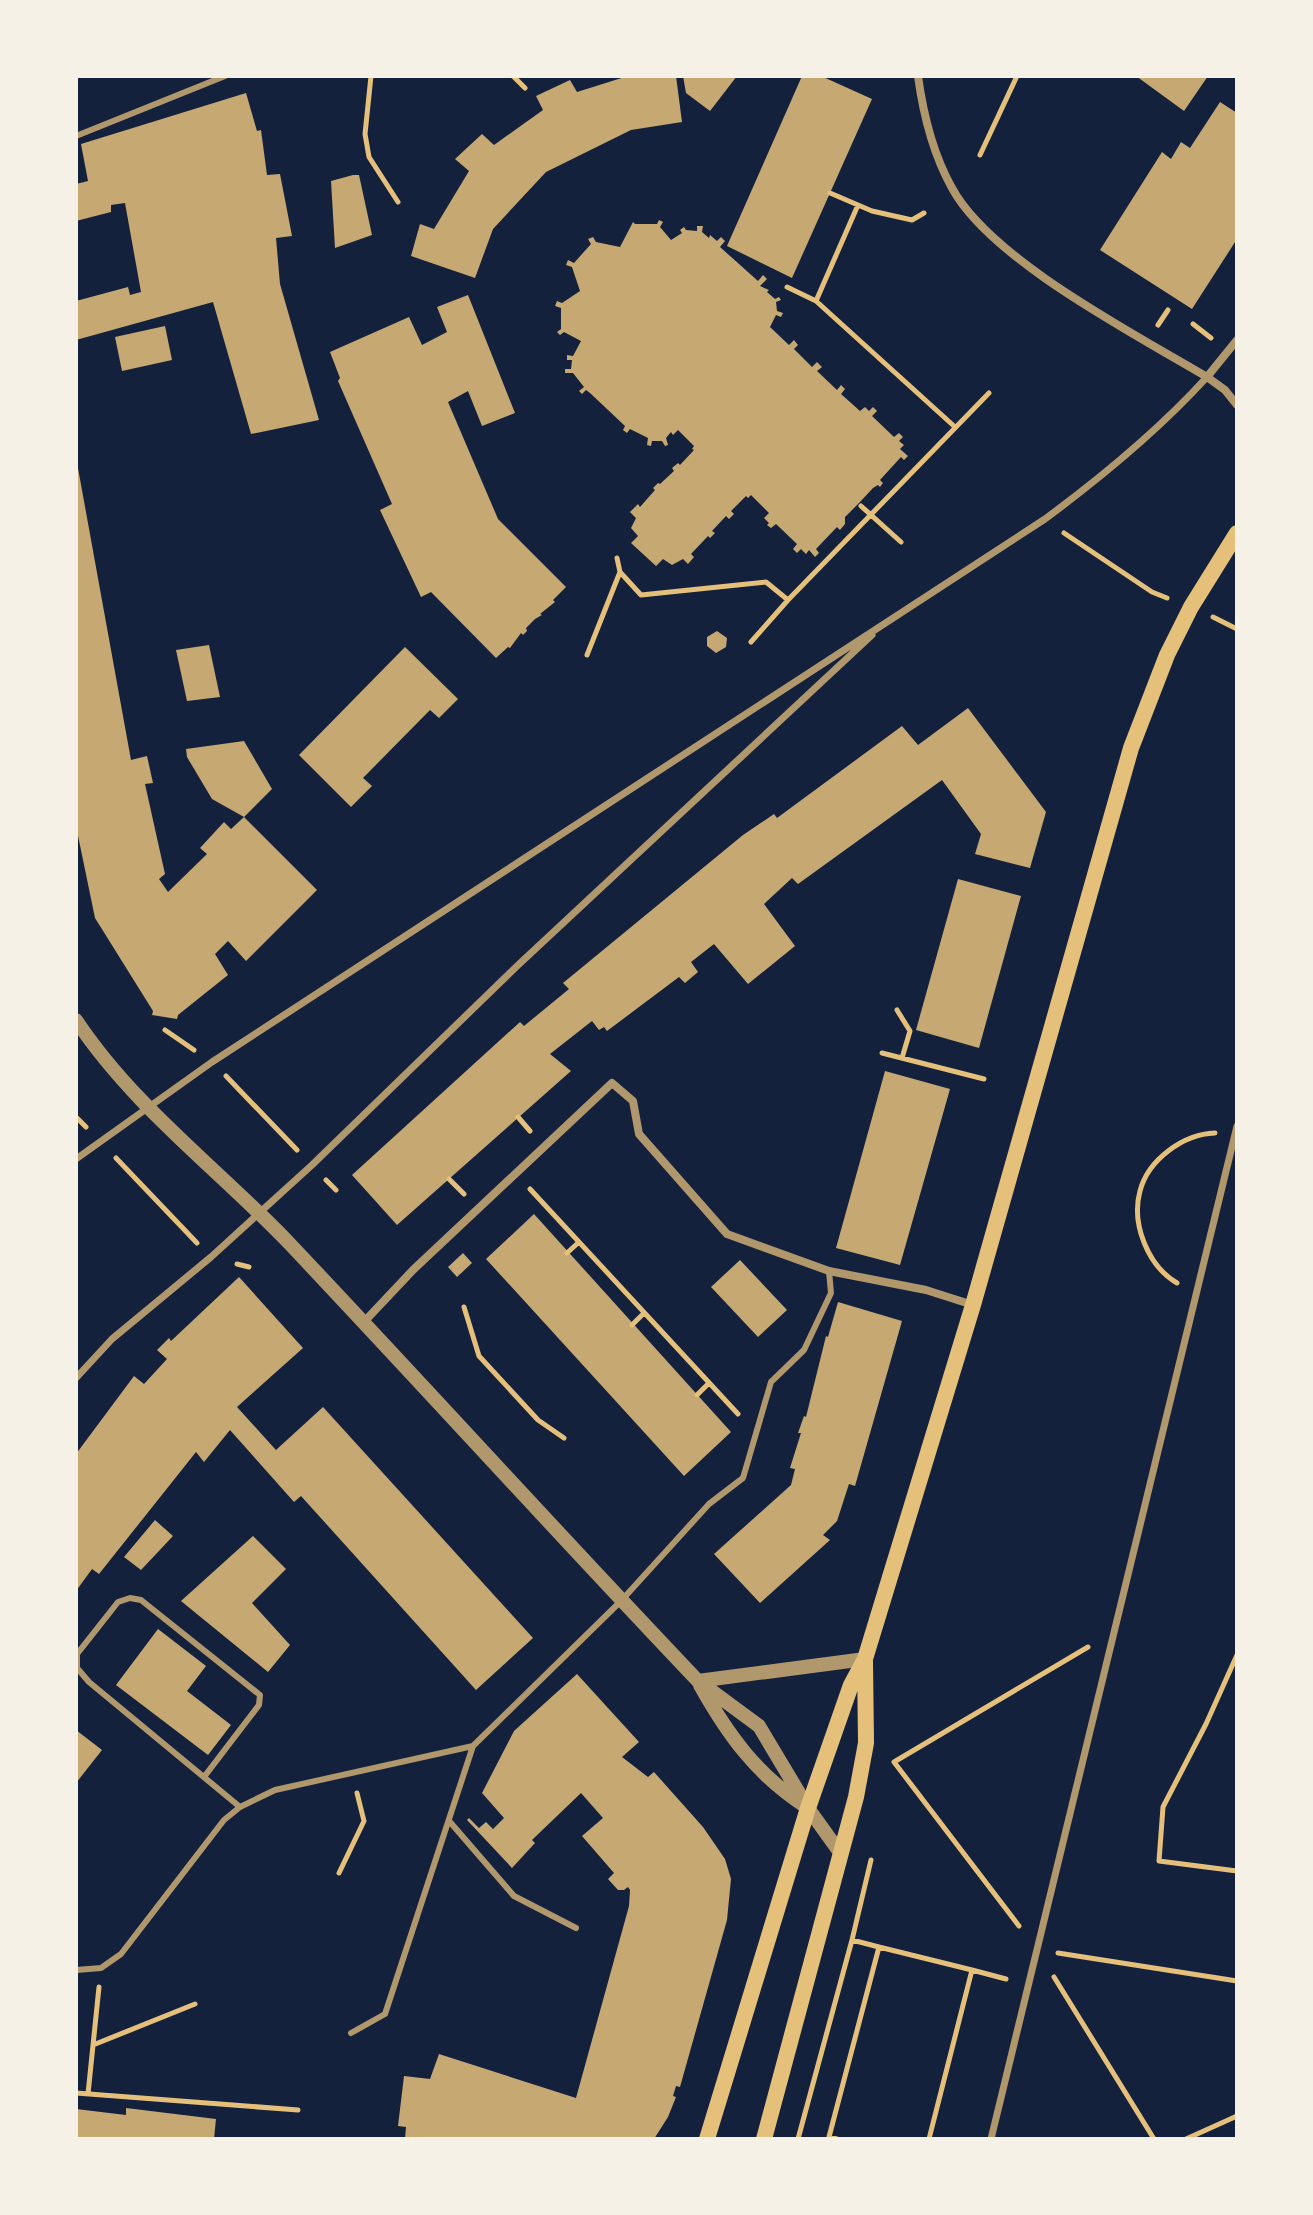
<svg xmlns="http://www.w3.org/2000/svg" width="1313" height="2215" viewBox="0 0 1313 2215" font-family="'Work Sans',sans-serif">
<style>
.building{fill:#c6a872}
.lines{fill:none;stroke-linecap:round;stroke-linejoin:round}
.path{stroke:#e5c07b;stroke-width:5}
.service{stroke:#b1986c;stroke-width:6}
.pedestrian{stroke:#b1986c;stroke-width:7}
.minor{stroke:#b1986c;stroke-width:8}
.tertiary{stroke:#b1986c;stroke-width:14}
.secondary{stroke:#e5c07b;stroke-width:16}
</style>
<rect width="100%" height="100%" fill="#14213d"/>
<path class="building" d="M628 76H676L682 122 631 130 546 172 493 229 475 278 411 256 420 224 434 229 469 171 455 159 482 134 494 145 543 110 536 96 570 80 577 92Z
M683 76H737L710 111 686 93Z
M802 76H821L872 99 792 278 727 246Z
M1136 76H1208L1184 111Z
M246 93 257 131 261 130 267 175 280 174 292 236 276 238 280 284 319 420 251 434 213 302 76 340V301L128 287 130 295 141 292 125 203 111 205V212L76 221V184L88 181 81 144Z
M1220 102 1237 113V239L1192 309 1100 250 1162 152 1171 159 1181 142 1190 148Z
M353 175H359L372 235 335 248 331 181Z
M659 220 663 222 660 227 671 240 682 233 680 230 684 227 686 230 697 231V226H703L702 232 709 238 710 235 717 241 721 237 725 241 720 247 758 281 763 275 767 279 760 286 769 290 767 292 775 299 779 297 781 300 776 302 777 311 783 313 781 317 776 315 770 327 789 345 794 340 798 345 794 349 812 367 817 362 822 367 817 371 837 390 841 385 845 389 841 394 860 411 865 407 869 411 873 407 877 411 872 416 894 437 899 433 903 437 899 441 904 445 900 449 908 456 904 460 901 457 880 480 883 483 880 487 878 485 873 488 859 503 845 517V524L840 530 837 527 816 549 819 553 815 557 809 550 806 554 801 549 797 553 793 549 797 544 776 524 771 528 767 525 769 523 764 518 769 513 751 495 748 498 746 496 731 511 734 514 729 519 726 516 712 531 715 533 710 538 708 536 691 554 694 557 688 564 683 559 672 565 663 559 656 566 631 543 638 536 631 528 636 518 630 512 638 504 640 507 655 490 653 488 658 483 660 484 674 471 672 468 678 463 680 465 694 450 692 449 694 446 678 430 673 435 671 432 666 438 668 445 665 446 662 441H652L651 446 647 445 648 438 630 429 627 433 623 430 625 426 590 393 586 390 582 394 579 391 584 387 573 373H565V369H571L572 360H567V355L573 356 581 341 564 332 560 335 557 332 561 329V308L555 306 557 301 562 303 580 291 572 267 566 265 568 260 574 263 591 244 588 239 593 237 596 242 620 247 633 222 635 224H657Z
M468 295 515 413 482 426 468 391 448 402 498 519 566 587 553 600 555 602 540 614 542 615 535 619 526 628 527 631 523 635 521 633 510 648 508 647 496 658 431 592 421 597 380 510 392 504 338 381 340 378 330 352 409 317 422 345 447 332 437 307Z
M165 326 172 360 122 371 115 337Z
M76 457 131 760 147 756 153 783 145 784 165 874 159 879 168 892 207 854 200 848 224 822 231 829 244 817 317 890 246 961 228 941 215 954 228 975 178 1015 177 1019 152 1015 153 1011 95 918 76 826Z
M717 631 727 638 726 647 716 653 707 646V637Z
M209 645 220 697 187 701 176 650Z
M405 647 458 699 439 718 430 710 363 778 372 786 351 807 299 755Z
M968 708 1046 812 1030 868 975 854 981 834 942 780 798 884 792 878 764 904 795 946 748 984 714 944 691 962 698 972 685 983 679 977 607 1031 604 1027 599 1030 592 1021 550 1054 571 1071 397 1225 352 1175 520 1022 524 1026 569 989 563 983 743 835 774 814 777 818 902 726 918 745Z
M244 741 272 789 244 817 212 799 187 757 186 749Z
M958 879 1021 896 979 1048 916 1030Z
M885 1071 950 1089 900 1265 836 1248Z
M534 1214 731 1432 684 1476 486 1259Z
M463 1253 472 1263 457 1277 448 1267Z
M740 1260 787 1310 758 1337 711 1287Z
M239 1277 303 1348 237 1407 276 1450 323 1407 533 1638 476 1690 301 1496 294 1502 230 1430 204 1462 196 1452 99 1574 92 1569 76 1591V1454L134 1376 144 1384 167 1359 157 1350 169 1338 171 1341Z
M838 1302 902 1321 855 1486 849 1484 837 1521 823 1535 830 1540 760 1603 714 1554 791 1485 795 1469 790 1468 801 1433H798L804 1416 806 1417 826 1336 828 1337Z
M155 1520 173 1536 141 1570 124 1557Z
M253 1536 286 1569 252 1603 290 1645 268 1672 181 1601Z
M158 1629 206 1666 187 1691 231 1725 208 1755 116 1685Z
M577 1674 639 1742 622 1757 648 1777 654 1772 703 1827 725 1859 731 1879 727 1920 680 2087 676 2086 673 2096 676 2097 668 2117 654 2139H405L406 2127 398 2126 404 2076 430 2079 439 2054 576 2098 629 1906 630 1890 628 1887 624 1890H618L608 1879 614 1873 582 1836 603 1818 581 1793 532 1840 535 1843 512 1868 467 1820 469 1818 479 1828 486 1822 493 1829 504 1818 482 1793 514 1731Z
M76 1730 102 1750 76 1783Z
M126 2108 216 2119 214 2139H76V2109L126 2115Z"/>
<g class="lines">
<path class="path" d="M371 76 365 134 369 157 398 202
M513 76 525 88
M980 155 1017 76
M830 193 872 211 912 220 924 213
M787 287 816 301 955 427
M816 301 858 205
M1193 324 1211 338
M1158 325 1168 310
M861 506 901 542
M1064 533 1152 592 1167 598
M617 558 620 572 641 595 766 582 788 600 989 393
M1213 617 1237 629
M751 642 788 600
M587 655 620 572
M897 1010 910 1031 902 1058
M165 1030 194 1050
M882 1053 984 1079
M226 1076 297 1150
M76 1117 86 1127
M518 1117 530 1131
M116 1158 197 1243
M449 1179 464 1194
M326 1180 336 1190
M530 1189 738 1414
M567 1253 579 1242
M237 1264 249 1267
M1177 1283C1148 1266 1131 1224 1140 1191 1148 1160 1183 1134 1215 1133
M464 1307 479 1356 538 1420 564 1438
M632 1325 644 1313
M697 1395 709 1383
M1237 1655 1206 1724 1163 1807 1159 1861 1237 1871
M894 1762 1019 1926
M894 1762 1088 1647
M339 1873 364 1821 357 1793
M852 1940 879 1947
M1058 1953 1237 1981
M972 1970 1006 1979
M1054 1977 1154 2139
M93 2045 195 2004
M76 2093 298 2110
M88 2094 99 1987
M798 2139 852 1940 871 1860
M837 2139 829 2137 879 1947 972 1970 929 2139
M1186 2139 1237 2116"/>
<path class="service" d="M76 136 225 76
M204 1777 259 1705 260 1695 141 1600 130 1598 118 1602 77 1654V1668L89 1682 240 1807
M450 1822 514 1896 576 1928
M76 1970 101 1968 121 1954 224 1820 240 1807 275 1790 473 1746
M351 2033 385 2014 473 1746 621 1601 709 1504 743 1478 771 1382 804 1350 831 1293 829 1271"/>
<path class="pedestrian" d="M76 1159 212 1062 1045 519C1103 476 1158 431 1207 377
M76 1378 112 1339 211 1257 312 1165 516 967 872 635
M991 2139 1237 1126"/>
<path class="minor" d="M918 76C923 113 933 154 952 188 991 260 1135 334 1207 377L1225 390 1237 405
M1207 377 1237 340
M363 1323 413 1270 612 1083 633 1101 639 1134 727 1234 829 1271 926 1290 973 1305"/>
<path class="tertiary" d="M76 1020C133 1106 218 1169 289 1243 426 1388 560 1536 698 1681L759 1726 808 1808 841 1854
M698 1681 865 1659
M700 1685C728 1735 757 1775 805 1806"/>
<path class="secondary" d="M707 2139 808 1808 851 1685 865 1659 973 1305 1131 748 1167 655 1191 607 1237 533
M764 2139 856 1797 866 1743 865 1661"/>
</g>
<rect width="1313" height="2215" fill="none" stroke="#f6f1e7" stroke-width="156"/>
</svg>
